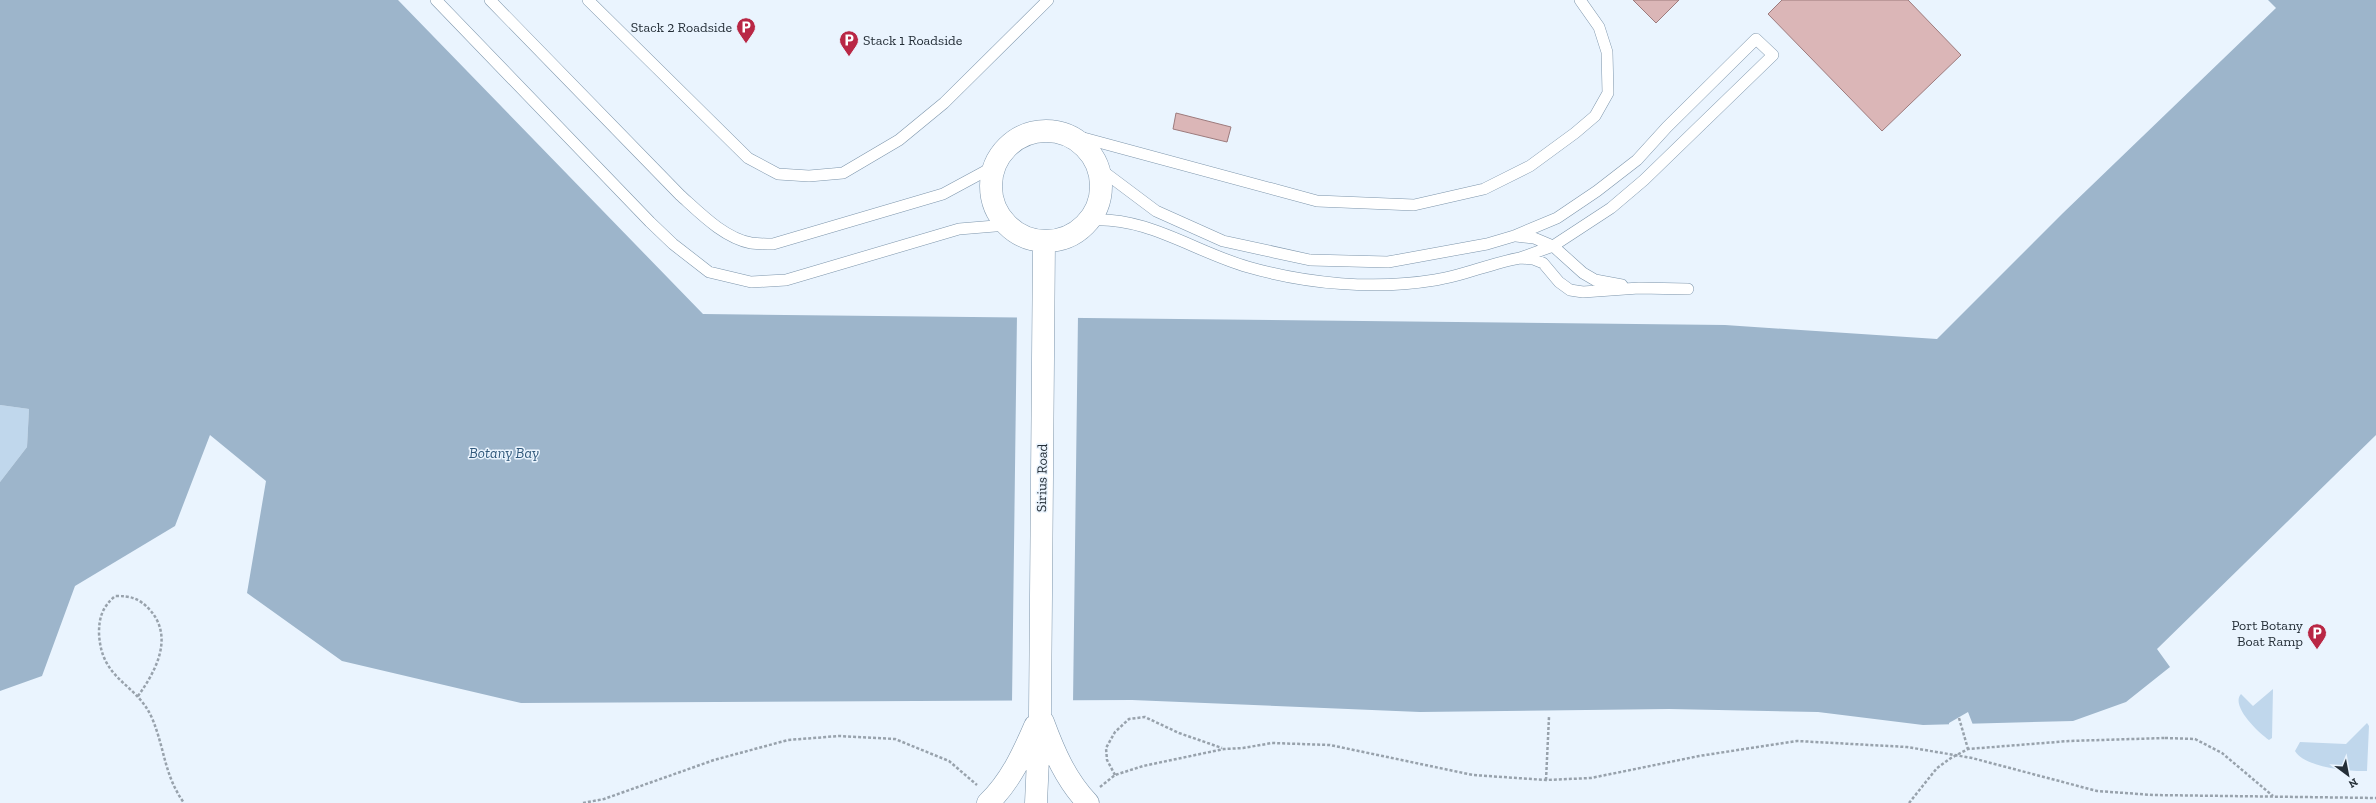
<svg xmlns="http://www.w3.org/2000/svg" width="2376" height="803" viewBox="0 0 2376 803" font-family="'Zilla Slab',serif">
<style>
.green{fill:#c0d7ec}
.water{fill:#9db5cb}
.pier{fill:#eaf4fe}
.building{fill:#dbb6b7;stroke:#9d7b7d}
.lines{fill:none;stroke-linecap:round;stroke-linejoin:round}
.lane-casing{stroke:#7d95ab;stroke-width:12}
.street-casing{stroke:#7d95ab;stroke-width:23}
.path{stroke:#98a2ac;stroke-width:2.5;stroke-dasharray:3 2;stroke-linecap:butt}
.lane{stroke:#fff;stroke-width:11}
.street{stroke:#fff;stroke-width:22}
.path-bridge{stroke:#98a2ac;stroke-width:2.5;stroke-dasharray:3 2;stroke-linecap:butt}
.labels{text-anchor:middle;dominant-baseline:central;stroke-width:3;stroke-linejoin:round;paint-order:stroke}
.poi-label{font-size:14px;fill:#242e37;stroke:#eaf4fe;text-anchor:end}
.street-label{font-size:14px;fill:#242e37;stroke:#eaf4fe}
.water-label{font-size:15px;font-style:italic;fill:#31597b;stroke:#eaf4fe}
</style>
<rect width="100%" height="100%" fill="#eaf4fe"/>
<path class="green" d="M0 405 29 409 27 447 0 482Z
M2273 689 2272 738 2269 740C2259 733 2230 706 2241 694L2253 706Z
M2367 723 2369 726 2367 771C2349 772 2304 767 2295 751L2300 742 2346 744Z"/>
<path class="water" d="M0 0H398L703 314 1725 325 1937 339 2063 213 2276 8 2268 0H2376V435L2157 649 2170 667 2126 702 2073 721 1923 725 1818 712 1669 709 1420 712 1132 700 521 703 342 661 247 593 266 481 210 435 175 526 75 586 42 676 0 691V482L27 447 29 409 0 405Z"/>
<path class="pier" d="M1017 314 1078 315 1073 703H1012Z
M1968 712 1973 725 1949 726V723Z"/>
<path class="building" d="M1633 0H1679L1656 23Z
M1782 0H1908L1961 55 1882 131 1768 14Z
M1176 113 1231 127 1227 142 1173 129Z"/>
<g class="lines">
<g class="lane-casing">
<path id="lane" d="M436 0 650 222 673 244 709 272 751 282 786 280 959 229 1007 225
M490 0 680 195C700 213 724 238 751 243 758 244 766 244 773 244L943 194 993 167
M588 0 748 158 778 174 809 176 843 173 899 140 944 103 1048 0
M1065 133 1317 201 1414 205 1484 189 1530 166 1575 133 1595 116 1608 93 1607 52 1599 27 1580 0
M1100 169 1156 211 1223 241 1310 260 1388 262 1487 244 1514 236 1557 218 1597 191 1637 160 1667 127 1756 39 1773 55 1644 180 1611 208 1553 246 1520 258
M1090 220C1147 216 1195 252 1248 267 1307 284 1374 290 1435 280 1463 276 1491 263 1520 258L1533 259 1543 263 1559 282 1570 290 1583 292 1639 288 1688 289
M1516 236 1534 238 1553 246 1583 273 1595 280 1622 285"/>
</g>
<g class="street-casing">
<path id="street" d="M991 186a55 55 0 1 1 110 0a55 55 0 1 1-110 0Z
M1043 722C1054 752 1066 780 1088 803
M988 803C1010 782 1023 754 1035 726
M1036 803 1040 714 1044 241"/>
</g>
<path class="path" d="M138 696C156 671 174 637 150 610 139 598 131 596 115 596 103 607 99 616 99 633 101 681 136 682 152 718 165 749 164 775 184 803
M1959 718 1968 749
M2165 738 2195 739 2222 753 2273 796
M1115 775 1107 760 1106 748 1115 732 1129 719 1145 717 1179 733 1222 748
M1546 780 1549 717
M1100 787 1115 775 1143 766 1224 749 1243 748 1272 743 1330 745 1473 775 1546 780 1591 778 1699 756 1797 741 1907 747 1972 758 2097 791 2153 795 2376 798
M583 803 604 799 714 760 788 740 839 736 895 739 949 761 977 785"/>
<use href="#lane" class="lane"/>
<use href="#street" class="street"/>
<path class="path-bridge" d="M1909 803 1937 768 1951 758 1968 749 2069 741 2165 738"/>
</g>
<defs>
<g id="parking-pin" transform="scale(1)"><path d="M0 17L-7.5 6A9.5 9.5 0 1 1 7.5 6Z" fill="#b92745" stroke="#eaf4fe"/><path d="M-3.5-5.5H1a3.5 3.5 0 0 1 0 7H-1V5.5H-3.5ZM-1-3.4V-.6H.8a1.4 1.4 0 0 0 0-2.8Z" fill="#fff"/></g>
</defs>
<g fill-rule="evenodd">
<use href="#parking-pin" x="746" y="27"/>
<use href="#parking-pin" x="849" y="40"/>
<use href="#parking-pin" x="2317" y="633"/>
</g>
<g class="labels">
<g class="poi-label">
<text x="732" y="27">Stack 2 Roadside</text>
<text x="863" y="40" text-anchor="start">Stack 1 Roadside</text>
<text x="2303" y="625">Port Botany<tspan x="2303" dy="16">Boat Ramp</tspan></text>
</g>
<g class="street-label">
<text transform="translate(1042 478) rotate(-89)">Sirius Road</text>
</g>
<g class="water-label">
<text x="504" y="453">Botany Bay</text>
</g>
</g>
<g transform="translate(2348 775) rotate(148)" stroke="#eaf4fe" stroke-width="3" paint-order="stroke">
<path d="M0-3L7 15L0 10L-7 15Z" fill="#242e37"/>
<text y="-6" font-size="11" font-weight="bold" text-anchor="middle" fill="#242e37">N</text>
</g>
</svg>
